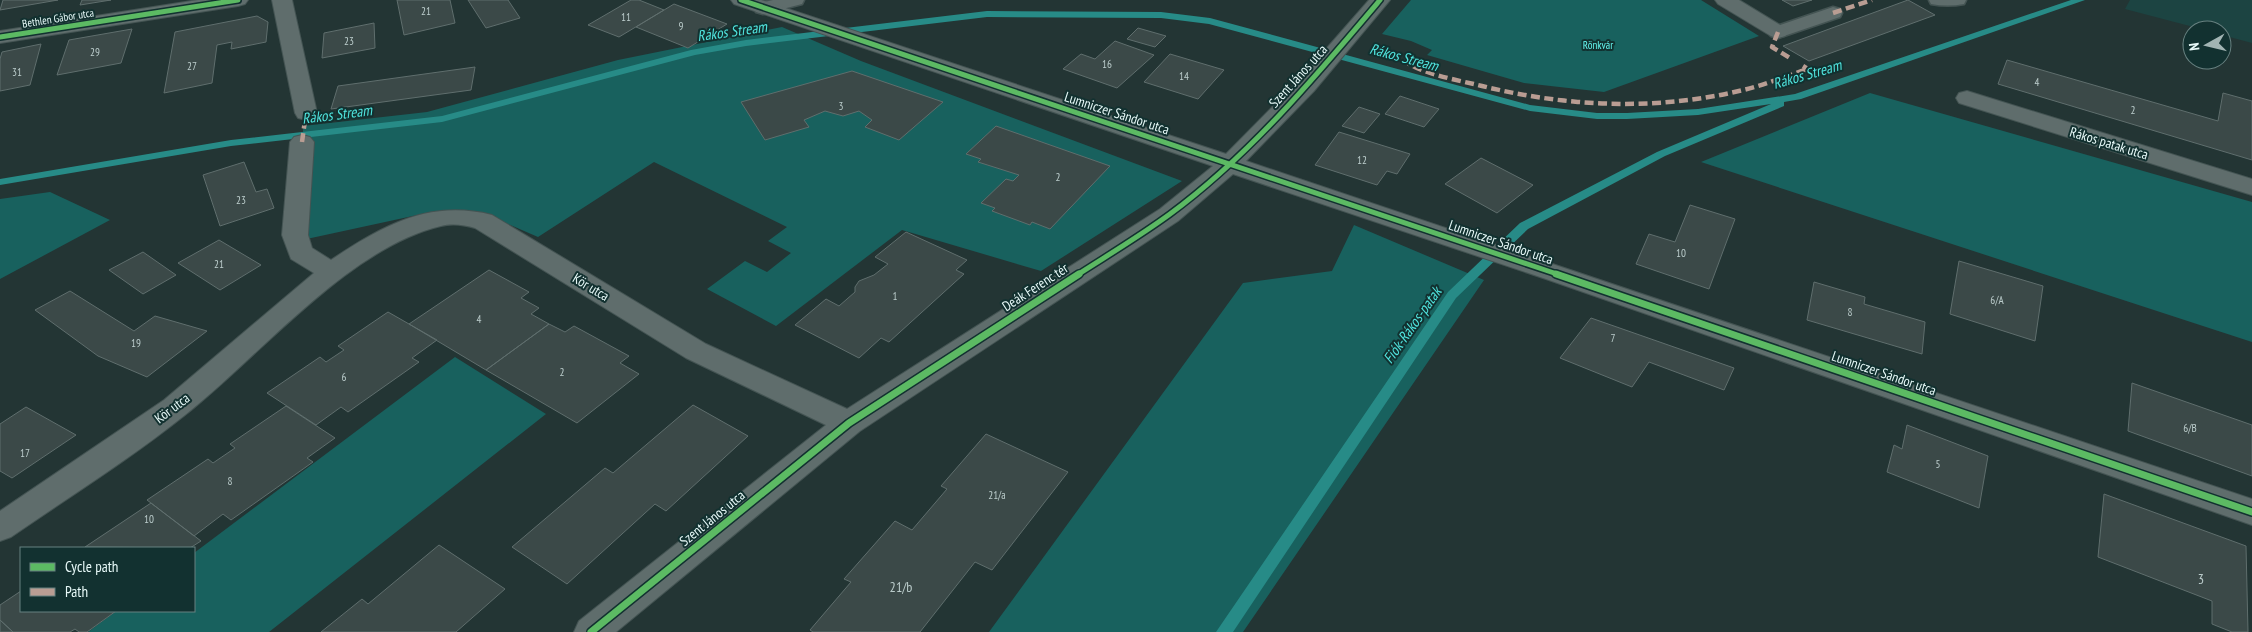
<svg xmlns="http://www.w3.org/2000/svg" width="2252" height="632" viewBox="0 0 2252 632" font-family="'PT Sans Narrow',sans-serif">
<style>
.built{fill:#1c4442}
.green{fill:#18615e}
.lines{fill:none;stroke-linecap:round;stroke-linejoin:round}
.stream{fill:#278b87;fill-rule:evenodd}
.building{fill:#3b4948;stroke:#5f6e6d}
.lane-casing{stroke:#445453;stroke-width:3}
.street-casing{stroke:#445453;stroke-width:2}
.lane{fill:#5f6d6c;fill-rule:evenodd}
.street{fill:#5f6d6c;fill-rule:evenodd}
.quiet{stroke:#b99d93;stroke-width:4.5;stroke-dasharray:9 4.5;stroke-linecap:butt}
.cycleway-far1-casing{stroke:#123130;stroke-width:8}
.cycleway-casing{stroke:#123130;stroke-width:10}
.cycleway-far1{stroke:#5cba63;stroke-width:5}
.cycleway{stroke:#5cba63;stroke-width:7}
.labels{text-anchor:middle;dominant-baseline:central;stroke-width:4;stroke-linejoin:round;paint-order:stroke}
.number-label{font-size:11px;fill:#bccdcc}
.far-street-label{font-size:11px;fill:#e7f9f8;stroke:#123130}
.far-park-label{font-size:11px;fill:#63f4ee;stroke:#123130}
.street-label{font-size:14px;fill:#e7f9f8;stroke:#123130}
.near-number-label{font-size:14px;fill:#bccdcc}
.water-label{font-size:15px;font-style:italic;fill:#50e4de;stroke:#123130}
</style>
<rect width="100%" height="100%" fill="#233534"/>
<path class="built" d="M2130 0H2252V43L2222 35V30H2205L2125 9Z"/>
<path class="green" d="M1411 0H1701L1759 36 1604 92 1524 83 1427 55 1432 50 1411 41 1382 34Z
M782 27 861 61 1182 181 1041 271 902 230 776 326 707 289 745 261 767 272 791 253 768 241 787 227 654 162 538 237 487 215 454 210 422 214 302 240 303 126 427 112 618 60Z
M1870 93 2252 202V342L1701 162Z
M50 192 110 220 0 279V199Z
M1354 225 1484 280 1243 632H989L1243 283 1332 271Z
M455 357 546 414 269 632H88L116 611H194V553Z"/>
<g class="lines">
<path class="stream" d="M2071 0H2085L1801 99 1784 102V106L1665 156 1528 229 1456 298 1233 632H1216L1448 292 1520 223 1657 152 1771 104 1698 115 1627 119H1597L1530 111 1209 24 1161 18 987 17 746 46 695 55 442 122 231 146 0 185V179L231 140 442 116 691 50 746 40 987 11 1161 12 1210 18 1530 105 1597 113H1627L1698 109 1795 94Z"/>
</g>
<path class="building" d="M3 0H58L0 10Z
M82 0H111L80 5Z
M397 0H450L455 23 404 35Z
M468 0H508L520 18 486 28Z
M631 0H639L664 10 619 37 588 25Z
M1782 0H1812L1793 6Z
M1908 0 1935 15 1809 61 1783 46Z
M674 4 727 24 688 48 636 27Z
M257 16 268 22 266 42 231 49 232 42 217 45 212 83 164 93 175 32Z
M374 23 375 48 322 58 324 33Z
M1138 28 1166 36 1155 47 1127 39Z
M132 29 121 63 57 75 69 40Z
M1115 41 1154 55 1117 88 1063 69 1081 54 1095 59Z
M41 44 30 85 0 91V59L2 52Z
M1170 54 1224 70 1198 99 1144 82Z
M2007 60 2218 121 2223 93 2252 101V160L1998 84Z
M475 67 471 90 331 109 338 86Z
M852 71 943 102 899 140 865 127 872 120 859 111 843 116 825 111 804 120 809 127 765 140 741 102Z
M1400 96 1439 109 1424 127 1385 114Z
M1359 107 1380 114 1364 133 1342 126Z
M996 126 1110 166 1050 229 1032 222 1030 225 992 211 995 208 981 203 1006 179 1013 181 1019 175 978 162 981 159 966 154Z
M1339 132 1410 154 1397 174 1387 171 1377 185 1315 165Z
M1481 158 1533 185 1497 213 1445 184Z
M244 162 256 192 267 189 274 208 220 226 203 175Z
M1690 205 1735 219 1709 289 1636 264 1649 234 1675 242Z
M906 232 967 260 956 270 964 274 889 342 881 338 859 358 795 325 826 299 839 306 855 292V287L859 281 874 275 888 264 875 257Z
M219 240 261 265 220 290 178 263Z
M143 252 176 275 143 294 109 270Z
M1959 261 2043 286 2035 341 1950 314Z
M489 270 529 292 521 298 539 308 531 314 549 324 486 370 409 324Z
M1814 282 1865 297 1864 304 1925 322 1922 354 1807 320Z
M70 291 134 331 155 316 207 331 147 377 98 356 35 310Z
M388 312 437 340 412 358 419 362 348 412 341 407 316 425 267 393 320 357 326 362 344 350 338 346Z
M1591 318 1734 368 1724 390 1649 362 1632 387 1560 358Z
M549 324 565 332 574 326 629 356 620 363 639 374 577 423 486 370Z
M2132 383 2252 425V476L2128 431Z
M693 405 748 436 666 511 655 504 567 584 512 547 605 468 613 473Z
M286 406 335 438 307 458 313 462 231 520 223 514 194 536 147 500 208 459 213 463 235 448 230 444Z
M26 407 76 435 12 478 0 471V424Z
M1907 425 1988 456 1979 508 1887 472 1894 445 1902 449Z
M986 434 1068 472 992 570 975 562 920 632H813L810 630 851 582 844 579 895 521 912 530 947 489 941 486Z
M2104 494 2246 546 2248 632H2232L2212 624V601L2098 557Z
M151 503 201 541 190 548 85 547Z
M439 545 505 589 456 632H321L362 599 368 604Z
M21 591V611H116L87 632H79L75 629 70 632H13L0 620V605Z
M0 620 13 632H0Z"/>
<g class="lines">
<g class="lane-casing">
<path id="lane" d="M773 0H804L802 4 763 14 756 12 754 8 756 4Z
M1929 0H1966L1964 4C1953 6 1942 6 1931 4Z
M1833 7 1840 9 1842 13 1840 17 1778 38 1771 36 1768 32 1771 28Z"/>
</g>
<g class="street-casing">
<path id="street" d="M198 0H248L245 4 238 6 0 43V31Z
M272 0H292L317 113 314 118 306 120 298 118 295 113Z
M731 0H761L1226 154 1298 81 1369 0H1390L1314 91 1246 161 2252 499V525L1546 279 1233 174 1178 221 860 431 616 632H574L579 621 826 425 686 358 475 228C465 225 452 223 441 226 348 248 260 356 185 415 130 459 69 497 11 537L0 541V511L164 400 314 273 291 259 282 235 290 142 294 137 302 135 310 137 314 142 308 235 312 248 331 260C382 226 429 199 492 215L706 344 847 409 1160 209 1213 166 734 4Z
M1715 0H1739L1785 28 1789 32 1785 36 1778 38 1771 36 1718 4Z
M1967 91 2252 179V195L1959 103 1956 98 1959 93Z"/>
</g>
<use href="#lane" class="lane"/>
<use href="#street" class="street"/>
<path class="quiet" d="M1833 13 1872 0
M1778 32 1772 47 1790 58
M1406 56 1409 64C1431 76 1458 80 1482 86 1567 107 1657 111 1743 90 1765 85 1786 76 1808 69L1803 66
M302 142 306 113"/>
<g class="cycleway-far1-casing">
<path id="cycleway-far1" d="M741 0 1560 275
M0 37 238 0
M1077 275C1108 255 1140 236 1170 214 1250 155 1316 76 1380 0"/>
</g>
<g class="cycleway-casing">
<path id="cycleway" d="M1556 274 2252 512
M591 632 849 423 1079 274"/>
</g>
<use href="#cycleway-far1" class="cycleway-far1"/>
<use href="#cycleway" class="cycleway"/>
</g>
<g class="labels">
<g class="number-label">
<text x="426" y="11">21</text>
<text x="626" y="17">11</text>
<text x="681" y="26">9</text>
<text x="349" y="41">23</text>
<text x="95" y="52">29</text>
<text x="1107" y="64">16</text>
<text x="192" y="66">27</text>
<text x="17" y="72">31</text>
<text x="1184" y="76">14</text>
<text x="2037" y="82">4</text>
<text x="841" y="106">3</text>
<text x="2133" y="110">2</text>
<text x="1362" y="160">12</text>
<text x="1058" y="177">2</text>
<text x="241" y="200">23</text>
<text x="1681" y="253">10</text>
<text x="219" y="264">21</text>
<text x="895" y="296">1</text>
<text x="1997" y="300">6/A</text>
<text x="1850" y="312">8</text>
<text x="479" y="319">4</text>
<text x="1613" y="338">7</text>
<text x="136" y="343">19</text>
<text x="562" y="372">2</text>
<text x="344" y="377">6</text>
<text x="2190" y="428">6/B</text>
<text x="25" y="453">17</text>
<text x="1938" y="464">5</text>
<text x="230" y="481">8</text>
<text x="997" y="495">21/a</text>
<text x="149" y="519">10</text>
</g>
<g class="far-street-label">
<text transform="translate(58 18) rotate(-9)">Bethlen Gábor utca</text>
</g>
<g class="far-park-label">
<text x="1598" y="45">Rönkvár</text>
</g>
<g class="street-label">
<text transform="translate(1298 76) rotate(-48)">Szent János utca</text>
<text transform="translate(1117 113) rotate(18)">Lumniczer Sándor utca</text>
<text transform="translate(2109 143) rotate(17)">Rákos patak utca</text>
<text transform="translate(1501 242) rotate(19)">Lumniczer Sándor utca</text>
<text transform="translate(591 287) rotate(31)">Kör utca</text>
<text transform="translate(1035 287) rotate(-33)">Deák Ferenc tér</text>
<text transform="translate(1884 373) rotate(19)">Lumniczer Sándor utca</text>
<text transform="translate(172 408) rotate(-37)">Kör utca</text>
<text transform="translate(712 518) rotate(-39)">Szent János utca</text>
</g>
<g class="near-number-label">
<text x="2201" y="579">3</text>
<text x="901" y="587">21/b</text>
</g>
<g class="water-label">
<text transform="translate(732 31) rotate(-8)">Rákos Stream</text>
<text transform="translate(1404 57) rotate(15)">Rákos Stream</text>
<text transform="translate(1807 74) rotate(-16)">Rákos Stream</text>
<text transform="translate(337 114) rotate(-7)">Rákos Stream</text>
<text transform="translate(1412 325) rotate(-55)">Fiók-Rákos-patak</text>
</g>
</g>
<rect x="20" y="547" width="175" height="65" fill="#123130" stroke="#678180"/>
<rect x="30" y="563" width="25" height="8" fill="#5cba63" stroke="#678180"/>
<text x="65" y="572" font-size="15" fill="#e7f9f8">Cycle path</text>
<rect x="30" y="588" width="25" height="8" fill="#b99d93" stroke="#678180"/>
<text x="65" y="597" font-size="15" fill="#e7f9f8">Path</text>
<g transform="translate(2207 45) rotate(262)"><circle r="24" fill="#123130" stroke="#678180"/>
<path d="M0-4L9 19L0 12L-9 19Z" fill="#a2b4b3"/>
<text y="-8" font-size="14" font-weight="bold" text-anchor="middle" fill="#e7f9f8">N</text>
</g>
</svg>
